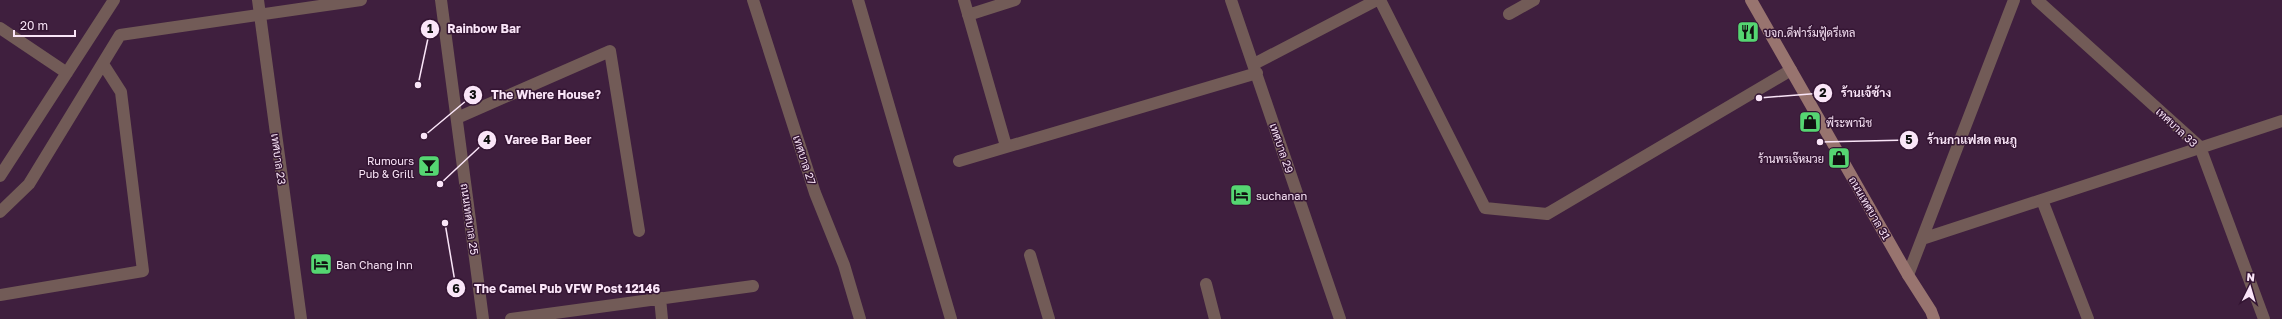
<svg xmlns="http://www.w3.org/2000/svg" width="2282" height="319" viewBox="0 0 2282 319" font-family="'Golos Text',Sarabun,sans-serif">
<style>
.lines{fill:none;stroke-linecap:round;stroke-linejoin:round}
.street{stroke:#725b57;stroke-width:12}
.secondary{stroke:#98746f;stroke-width:12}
.labels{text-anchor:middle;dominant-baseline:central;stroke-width:3;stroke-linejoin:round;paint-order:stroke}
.poi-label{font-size:11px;fill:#fae5f8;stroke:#341533;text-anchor:start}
.street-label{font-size:11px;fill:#fae5f8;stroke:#341533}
.leader{fill:none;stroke:#fae5f8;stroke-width:1.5}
.callout-dot{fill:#fae5f8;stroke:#341533;stroke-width:1.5}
.mark-label{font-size:12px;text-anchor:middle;font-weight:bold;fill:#111}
.callout-label{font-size:12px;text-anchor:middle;font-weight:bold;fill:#fae5f8;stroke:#341533;stroke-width:3;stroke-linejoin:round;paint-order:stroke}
</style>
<rect width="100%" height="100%" fill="#3f1f3e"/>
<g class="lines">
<path class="street" d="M258 0 301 319
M441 0 483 319
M753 0 815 193 844 265 860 319
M858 0 951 319
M964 0 1006 146
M1231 0 1340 319
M1380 0 1485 208 1547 214 1791 70
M2037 0 2200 147 2264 319
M1509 14 1534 0
M968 15 1015 0
M0 28 67 73
M1254 64 1377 0
M457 118 610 51 639 231
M959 161 1257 73
M0 176 114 0
M2042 200 2088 319
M0 212 29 184 120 35 361 0
M1922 239 2282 121
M1030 255 1049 319
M1908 275 2014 0
M1206 284 1215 319
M0 295 143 271 121 92 103 64
M660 298 662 319
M511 319 753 286"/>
<path class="secondary" d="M1751 0 1908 275 1931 311 1934 319"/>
</g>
<defs>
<g id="restaurant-square" transform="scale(1.15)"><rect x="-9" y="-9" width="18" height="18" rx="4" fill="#55d672" stroke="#341533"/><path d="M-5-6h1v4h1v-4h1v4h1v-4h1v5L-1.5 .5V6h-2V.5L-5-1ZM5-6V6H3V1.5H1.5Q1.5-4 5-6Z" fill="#111"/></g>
<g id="shop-square" transform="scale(1.15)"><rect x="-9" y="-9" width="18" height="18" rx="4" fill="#55d672" stroke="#341533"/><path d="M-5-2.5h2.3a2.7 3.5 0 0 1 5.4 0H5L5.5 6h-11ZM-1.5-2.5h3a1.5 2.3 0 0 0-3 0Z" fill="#111"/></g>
<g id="bar-square" transform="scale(1.15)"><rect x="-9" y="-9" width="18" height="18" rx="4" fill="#55d672" stroke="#341533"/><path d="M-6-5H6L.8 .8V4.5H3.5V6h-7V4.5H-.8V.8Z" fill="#111"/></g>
<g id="hotel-square" transform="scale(1.15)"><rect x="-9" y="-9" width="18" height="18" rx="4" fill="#55d672" stroke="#341533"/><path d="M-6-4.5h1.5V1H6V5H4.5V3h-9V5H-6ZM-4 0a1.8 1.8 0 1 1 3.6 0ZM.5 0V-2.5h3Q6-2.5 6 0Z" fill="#111"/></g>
</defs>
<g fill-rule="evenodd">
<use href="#restaurant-square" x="1748" y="32"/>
<use href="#shop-square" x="1810" y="122"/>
<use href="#shop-square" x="1839" y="158"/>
<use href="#bar-square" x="429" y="166"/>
<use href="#hotel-square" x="1241" y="195"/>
<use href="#hotel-square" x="321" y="264"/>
</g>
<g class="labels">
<g class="poi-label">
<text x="1764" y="32">บจก.ดีฟาร์มฟู้ดรีเทล</text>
<text x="1826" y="122">พีระพานิช</text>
<text x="1824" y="158" text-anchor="end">ร้านพรเจ๊หมวย</text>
<text x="414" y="160" text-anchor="end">Rumours<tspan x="414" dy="13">Pub &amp; Grill</tspan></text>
<text x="1256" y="195">suchanan</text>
<text x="336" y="264">Ban Chang Inn</text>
</g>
<g class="street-label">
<text transform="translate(2177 127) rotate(43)">เทศบาล 33</text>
<text transform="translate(1282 148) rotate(71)">เทศบาล 29</text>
<text transform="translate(279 159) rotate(82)">เทศบาล 23</text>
<text transform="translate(805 160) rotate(72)">เทศบาล 27</text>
<text transform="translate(1870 208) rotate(60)">ถนนเทศบาล 31</text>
<text transform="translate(470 219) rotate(82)">ถนนเทศบาล 25</text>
</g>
</g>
<path class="leader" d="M418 85L430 29M1759 98L1823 93M424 136L473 95M440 184L487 140M1820 142L1909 140M445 223L456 288"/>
<g class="callout-dot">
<circle cx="418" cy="85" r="4"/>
<circle cx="1759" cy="98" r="4"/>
<circle cx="424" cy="136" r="4"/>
<circle cx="440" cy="184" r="4"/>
<circle cx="1820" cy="142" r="4"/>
<circle cx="445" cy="223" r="4"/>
<circle cx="430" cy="29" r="10"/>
<circle cx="1823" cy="93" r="10"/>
<circle cx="473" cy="95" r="10"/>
<circle cx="487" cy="140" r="10"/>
<circle cx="1909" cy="140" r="10"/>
<circle cx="456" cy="288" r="10"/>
</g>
<g class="mark-label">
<text x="430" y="33">1</text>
<text x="1823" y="97">2</text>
<text x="473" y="99">3</text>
<text x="487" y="144">4</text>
<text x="1909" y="144">5</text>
<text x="456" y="293">6</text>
</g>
<g class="callout-label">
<text x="484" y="33">Rainbow Bar</text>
<text x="1866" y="97">ร้านเจ้ช้าง</text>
<text x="546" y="99">The Where House?</text>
<text x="548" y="144">Varee Bar Beer</text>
<text x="1972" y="144">ร้านกาแฟสด ฅนภู</text>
<text x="567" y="293">The Camel Pub VFW Post 12146</text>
</g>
<g transform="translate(2250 287) rotate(5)" stroke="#341533" stroke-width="3" paint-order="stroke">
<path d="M0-3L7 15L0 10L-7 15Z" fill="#fae5f8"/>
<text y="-6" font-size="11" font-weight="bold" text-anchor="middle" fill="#fae5f8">N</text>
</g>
<path d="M14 30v6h61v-6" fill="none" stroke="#fae5f8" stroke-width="2"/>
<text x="20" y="30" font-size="12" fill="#fae5f8" stroke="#341533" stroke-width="3" paint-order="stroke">20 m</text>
</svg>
